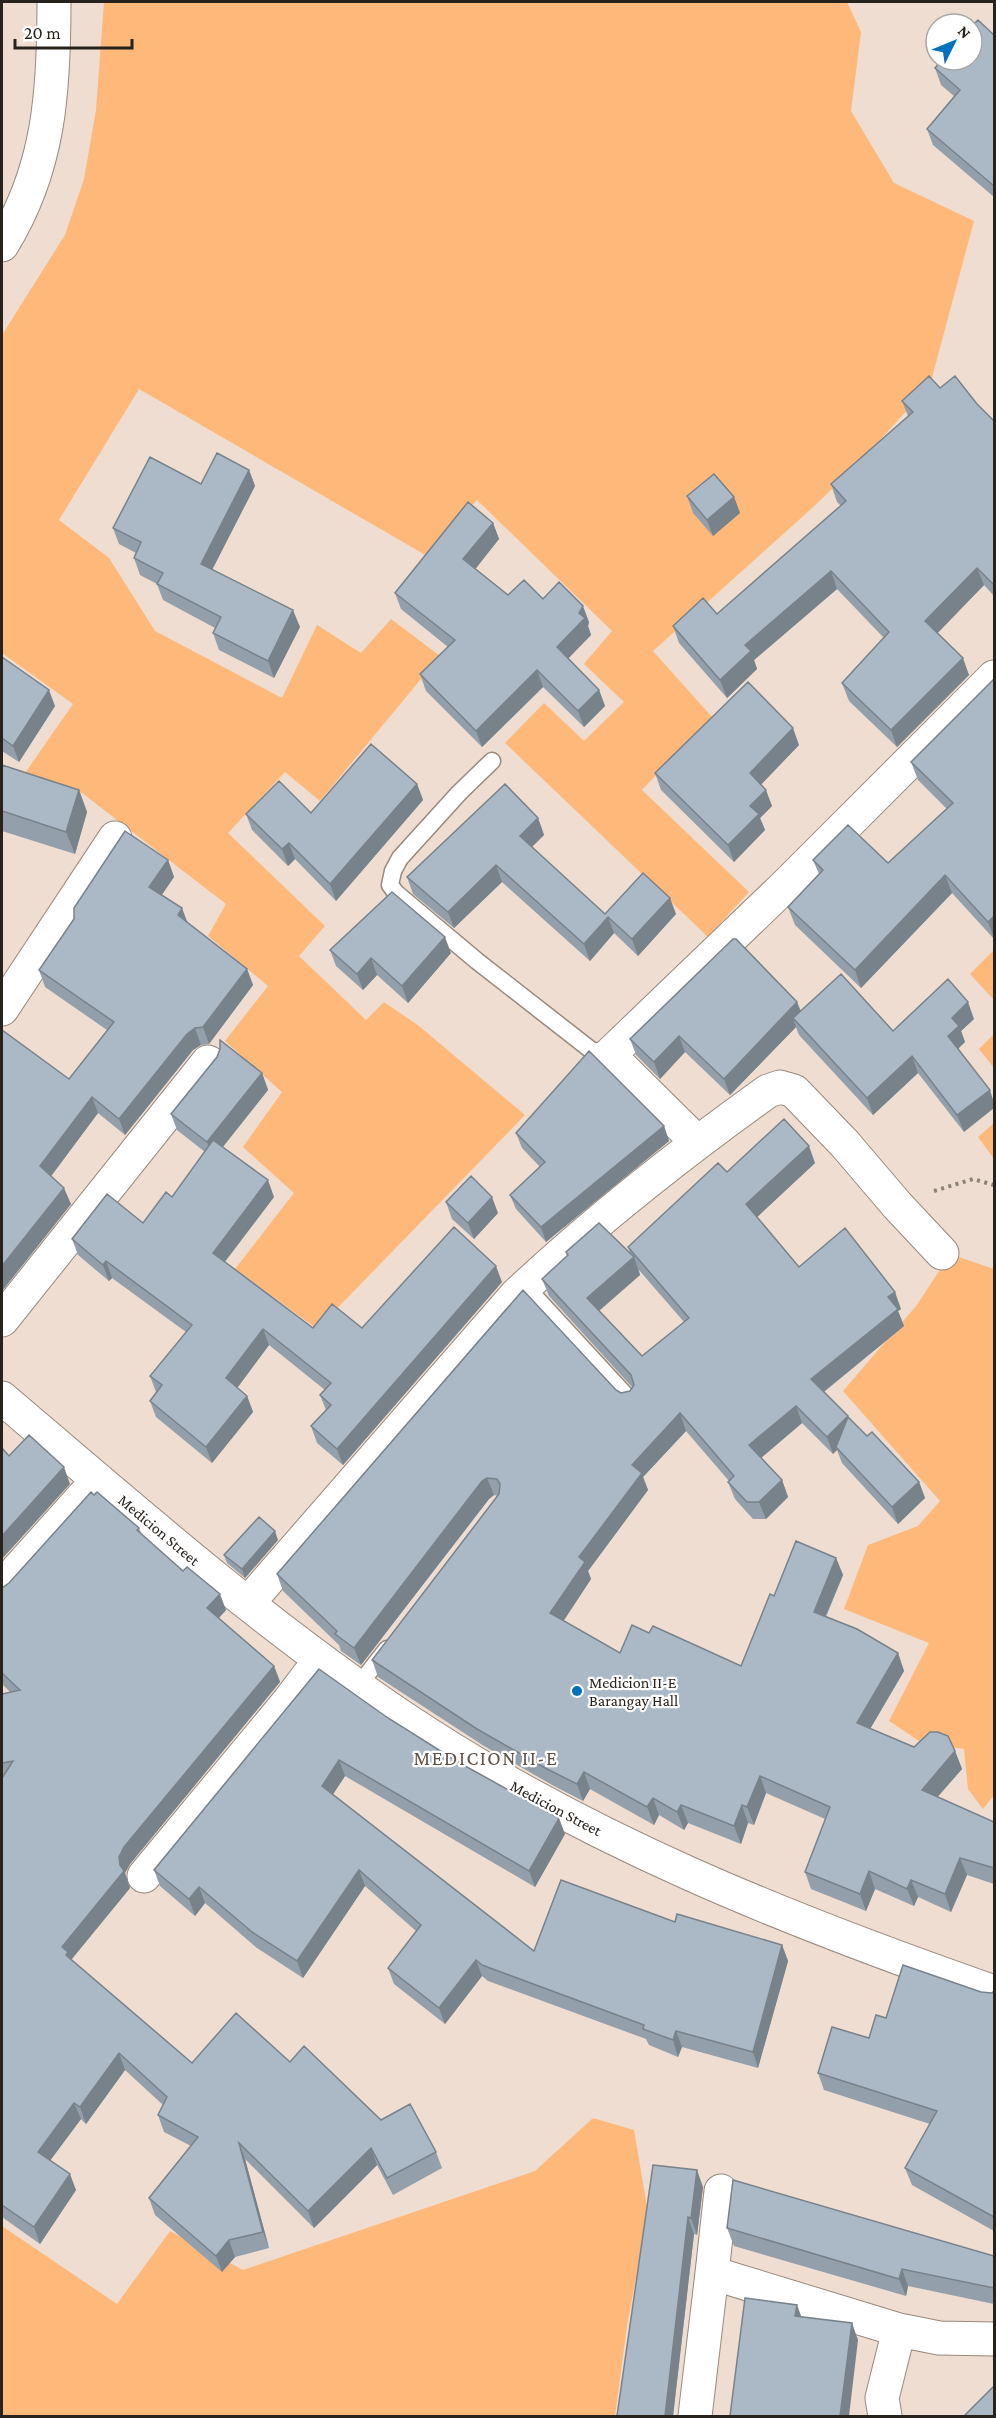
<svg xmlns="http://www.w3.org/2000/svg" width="996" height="2418" viewBox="0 0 996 2418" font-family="'Crimson Pro',serif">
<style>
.green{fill:#feb87a}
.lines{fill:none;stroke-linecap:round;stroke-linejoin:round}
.service-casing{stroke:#98897c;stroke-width:19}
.minor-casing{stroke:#98897c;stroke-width:35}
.tertiary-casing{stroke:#98897c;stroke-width:35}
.secondary-casing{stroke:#98897c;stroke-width:35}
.path{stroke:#8c8178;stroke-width:4;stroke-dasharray:3 4.5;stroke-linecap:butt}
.service{stroke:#fff;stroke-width:16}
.minor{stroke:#fff;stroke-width:33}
.tertiary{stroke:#fff;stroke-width:33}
.secondary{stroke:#fff;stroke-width:33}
.wall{fill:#939fab;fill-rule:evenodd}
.shaded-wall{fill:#78828b}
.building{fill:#abb9c7;stroke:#78828b;stroke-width:1.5}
.poi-dot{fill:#0071bc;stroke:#fff;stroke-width:2}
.labels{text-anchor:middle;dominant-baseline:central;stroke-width:4.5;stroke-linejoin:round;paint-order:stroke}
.street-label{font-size:16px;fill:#28221d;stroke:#fff}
.poi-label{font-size:16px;fill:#28221d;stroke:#fff;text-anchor:start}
.quarter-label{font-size:20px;letter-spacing:1.5px;fill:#5f5146;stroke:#fff}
</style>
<rect width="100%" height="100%" fill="#eeddd0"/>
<path class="green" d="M104 2H847L861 32 851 111 894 183 974 221 930 385 860 462 810 510 653 651 712 717 642 790 749 892 708 937 505 743 544 703 584 741 624 702 584 664 612 631 477 500 427 556 139 389 59 520 109 558 155 631 282 698 317 625 361 653 391 619 440 656 320 801 285 772 228 833 325 926 299 956 366 1020 384 1002 419 1026 525 1115 317 1329 235 1269 294 1193 243 1147 282 1092 225 1041 268 986 208 936 226 904 82 793 23 776 73 704 2 653V335L65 235 84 179 96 110Z
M994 950V1000L970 974Z
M994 1034V1068L979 1049Z
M994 1123V1159L978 1137Z
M950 1254 994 1269V1795L983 1809 968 1789 964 1749 922 1743 889 1721 929 1643 844 1609 868 1545 918 1526 940 1501 843 1391 917 1305Z
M593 2118 634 2130 648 2213 627 2326 615 2416H2V2226L117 2304 170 2231 243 2270 535 2171Z"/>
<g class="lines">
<g class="service-casing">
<path id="service" d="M492 761 459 793 400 858 393 871 390 885 396 893 477 961 591 1050 609 1055
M525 1286 630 1400
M358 1686 387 1649"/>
</g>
<g class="minor-casing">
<path id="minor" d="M2 1009 115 838
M697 1142 609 1055 786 885 994 677
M2 1320 208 1062
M2 1587 98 1480
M248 1603 516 1295C595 1221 680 1154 768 1091L780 1087 794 1091 845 1144 897 1205 942 1253
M144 1876 289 1701 320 1660
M712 2273 721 2191
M695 2416 712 2273 899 2330 939 2338 994 2339
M885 2416 882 2398 899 2330"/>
</g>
<g class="tertiary-casing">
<path id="tertiary" d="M2 1398C132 1509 262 1623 405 1719 586 1840 790 1921 994 1992"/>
</g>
<g class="secondary-casing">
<path id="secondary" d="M2 245C50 168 54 89 54 2"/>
</g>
<path class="path" d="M934 1191 973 1179 994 1185"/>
<use href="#service" class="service"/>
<use href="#minor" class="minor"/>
<use href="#tertiary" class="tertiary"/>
<use href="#secondary" class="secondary"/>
</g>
<path class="wall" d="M994 35V197L933 145 927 129 954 96 941 85 935 68Z
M940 388 977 404 994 421V596L984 585 937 633 969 675 897 747 849 701 842 683 884 638 837 589 754 660 757 669 727 698 679 643 673 626 717 614 841 506 837 502 831 484 908 416 902 401Z
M249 470 255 486 212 569 300 627 274 678 219 650 213 633 215 628 163 600 157 584 140 575 134 558 136 553 119 544 113 528 201 484Z
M687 496 734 497 740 513 713 536 693 513Z
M493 523 499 539 475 568 508 595 543 599 589 622 588 626 591 635 568 658 599 690 605 706 584 727 543 687 482 747 426 691 420 674 448 647 401 609 395 593Z
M2 657 55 706 19 762 2 751Z
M994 679V939L952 893 861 988 795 925 788 907 819 874 813 860 888 863 947 809 918 780 911 762Z
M799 745 761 784 772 806 760 818 765 830 734 862 661 790 655 773Z
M2 765 79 790 87 812 75 854 2 831Z
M417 784 423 800 336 901 295 859 288 866 252 830 246 814 311 813Z
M538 818 544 835 531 847 605 914H676L638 956 614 933 590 961 502 882 454 928 413 894 407 877Z
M168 860 174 877 162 895 187 922 247 969 253 985 209 1044 201 1045 193 1050 125 1135 98 1113 51 1176 71 1204 2 1291 69 1079 107 1030 45 987 39 970Z
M330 950 451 953 408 1003 377 975 363 990 336 966Z
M797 1002 801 1011 893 1031 974 1019 961 1031 965 1042 958 1049 964 1132 918 1073 873 1115 799 1035 796 1027 730 1095 685 1052 660 1079 636 1055 630 1039Z
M262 1073 268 1090 223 1147 274 1197 225 1262 313 1328H362L502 1282 343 1465 317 1443 311 1426 326 1410 320 1395 325 1390 269 1345 237 1388 247 1396 253 1412 212 1463 156 1417 150 1401 156 1392 150 1376 186 1332 112 1278 109 1281 78 1255 72 1239 143 1223 172 1197 205 1152 177 1130 171 1114Z
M664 1126 669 1141 546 1242 516 1209 510 1195 540 1167 522 1148 516 1133Z
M815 1163 757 1217 799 1267 901 1309 898 1311 904 1326 824 1392 867 1436 919 1482 925 1498 898 1524 842 1463 837 1450 833 1454 802 1423 761 1458 782 1480 788 1497 766 1519H753L735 1499 728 1482 729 1481 686 1431 643 1477 648 1490 588 1571 591 1579 563 1621 620 1653 649 1633 741 1666 774 1596 836 1558 843 1575 826 1617 898 1653 904 1671 870 1729 914 1747 955 1751 962 1769 937 1797 994 1822V1884L967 1875 951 1912 918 1897 914 1906 875 1889 866 1911 811 1889 805 1872 825 1819 766 1793 754 1825 748 1823 741 1844 688 1823 684 1830 659 1815 654 1825 590 1789 583 1801 554 1786 484 1746 378 1677 372 1660 498 1496 494 1495 489 1499 361 1665 341 1651 339 1645 283 1591 277 1574 616 1390 621 1393 630 1391 632 1387 549 1296 542 1279 567 1256 566 1252 630 1253 628 1247 727 1172ZM639 1270 684 1322 642 1356 599 1311 640 1275Z
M446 1202 498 1213 474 1239 452 1219Z
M139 1528 142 1535 226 1610 219 1618 274 1666 280 1682 130 1864 125 1873 130 1888 71 1960 192 2063 290 2062 381 2120 436 2152 442 2168 393 2195 377 2165 314 2228 245 2159 269 2248 235 2257 222 2272 155 2215 149 2198 191 2146 164 2132 158 2115 163 2105 125 2070 86 2124 81 2119 50 2160 76 2190 40 2244 2 2217V1694L10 1692 2 1684V1588Z
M278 1540 245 1578 227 1563 224 1555Z
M388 1718 565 1834 535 1887 345 1776 333 1794 534 1951 675 1922 782 1945 788 1961 758 2068 682 2047 678 2057 649 2045 646 2039 488 1981 482 1976 445 2024 394 1984 388 1968 416 1931 365 1886 303 1978 257 1948 205 1903 195 1916 160 1886 154 1870Z
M994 1991V2231L912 2185 905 2168 930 2124 824 2090 818 2073 869 2038 886 2018 981 1992 992 1993Z
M653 2165 703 2187 697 2235 694 2234 673 2416H617Z
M727 2228 994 2256V2304L908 2286 906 2296 734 2246Z"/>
<path class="shaded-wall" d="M249 470 255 486 207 580 201 564Z
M734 497 740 513 713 536 707 520Z
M493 523 499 539 470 576 463 559Z
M977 568 984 585 932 639 925 621Z
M831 571 837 589 754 660 757 669 727 698 720 680 745 645Z
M583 606 589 622 588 626 591 635 563 664 557 647Z
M293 610 300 627 274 678 268 661Z
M963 658 969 675 897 747 891 730Z
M537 670 543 687 482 747 476 731Z
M49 690 55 706 19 762 13 746Z
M599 690 605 706 584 727 578 711Z
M793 728 799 745 756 790 750 773Z
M417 784 423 800 336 901 330 884Z
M79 790 87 812 75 854 66 832Z
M766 790 772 806 760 818 765 830 734 862 728 845 750 806Z
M538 818 544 835 526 853 520 836Z
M289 843 295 859 288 866 282 849Z
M168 860 174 877 155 904 149 887Z
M496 865 502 882 454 928 448 912Z
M945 875 952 893 861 988 855 970Z
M670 898 676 914 638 956 632 939Z
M182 908 188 924 178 915Z
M994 916V938L988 922Z
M608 917 614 933 590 961 584 944Z
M445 937 451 953 408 1003 402 986Z
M371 958 377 975 363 990 357 974Z
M247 969 253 985 209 1044 203 1027Z
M797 1002 803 1019 793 1018 796 1027 730 1095 724 1079Z
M968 1002 974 1019 961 1031 965 1042 954 1052 948 1036 952 1018Z
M195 1028 201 1045 193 1050 125 1135 119 1119 187 1034Z
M679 1036 685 1052 660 1079 654 1062Z
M912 1056 918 1073 873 1115 867 1098Z
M262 1073 268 1090 213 1159 207 1142Z
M990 1090 994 1103V1108L964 1132 957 1115Z
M92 1097 98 1113 46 1183 40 1166Z
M664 1126 669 1141 546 1242 541 1227Z
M809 1146 815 1163 753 1221 746 1204Z
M268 1180 274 1197 219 1269 213 1253Z
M64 1188 71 1204 2 1291V1266Z
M492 1197 498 1213 474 1239 468 1223Z
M634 1257 640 1275 594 1315 587 1298Z
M106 1261 112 1278 109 1281 103 1265Z
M496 1266 502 1282 343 1465 337 1449Z
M895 1292 901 1309 898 1311 904 1326 817 1397 811 1379 888 1297Z
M263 1329 269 1345 232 1395 226 1378Z
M247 1396 253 1412 212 1463 206 1447Z
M796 1406 802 1423 755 1463 749 1445Z
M680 1413 686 1431 643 1477 648 1490 588 1571 591 1579 557 1631 550 1613 579 1557 632 1465Z
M848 1416 854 1434 836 1447 837 1450 833 1454 827 1437Z
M64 1467 70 1484 2 1559V1536Z
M487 1478 494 1495 489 1499 361 1665 354 1648 482 1481Z
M782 1480 788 1497 766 1519 759 1502Z
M919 1482 925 1498 898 1524 892 1507Z
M275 1531 278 1540 245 1578 242 1569Z
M836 1558 843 1575 820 1629 814 1612Z
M220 1594 226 1610 213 1624 207 1608Z
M898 1653 904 1671 863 1741 857 1723Z
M274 1666 280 1682 130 1864 125 1873 130 1888 71 1960 74 1969 62 1947 120 1865 119 1857 124 1847Z
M955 1751 962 1769 928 1808 922 1790Z
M339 1760 345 1776 328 1802 322 1786Z
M584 1772 590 1789 583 1801 577 1784Z
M760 1776 766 1793 754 1825 747 1807Z
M653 1798 659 1815 654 1825 647 1807Z
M681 1805 688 1823 684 1830 677 1812Z
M742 1805 748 1823 741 1844 734 1826Z
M559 1818 565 1834 535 1887 529 1871Z
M960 1858 967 1875 951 1912 945 1894Z
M359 1870 365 1886 303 1978 297 1961Z
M869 1871 875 1889 866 1911 860 1894Z
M911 1880 918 1897 914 1906 907 1889Z
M199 1887 205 1903 195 1916 189 1899Z
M782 1945 788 1961 758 2068 753 2052Z
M476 1960 482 1976 445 2024 439 2008Z
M676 2031 682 2047 678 2057 673 2040Z
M119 2053 125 2070 86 2124 80 2107Z
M74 2103 81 2119 44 2169 38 2152Z
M239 2143 245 2159 269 2248 263 2232Z
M371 2148 377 2165 314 2228 308 2211Z
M697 2170 703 2187 697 2235 691 2218Z
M70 2174 76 2190 40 2244 34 2227Z
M688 2217 694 2234 673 2416H665Z
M229 2240 235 2257 222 2272 216 2256Z
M902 2269 908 2286 906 2296 899 2279Z
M797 2305 803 2321 795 2316Z
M852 2323 858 2340 849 2416H840Z"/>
<path class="building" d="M978 20 994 35V186L927 129 960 90 935 68 942 60H972V26Z
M929 376 940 388 955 376 977 404 994 421V585L977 568 925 621 963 658 891 730 842 683 889 632 831 571 745 645 751 651 720 680 673 626 703 598 717 614 846 501 831 484 913 412 902 401Z
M217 453 249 470 201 564 293 610 268 661 213 633 221 617 157 584 163 573 134 558 141 542 113 528 150 457 201 484Z
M714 474 734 497 707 520 687 496Z
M468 502 493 523 463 559 508 595 524 580 543 599 559 582 583 606 579 613 585 618 557 647 599 690 578 711 537 670 476 731 420 674 455 640 395 593Z
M2 657 49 690 13 746 2 738Z
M994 679V916L988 922 945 875 855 970 788 907 823 870 813 860 848 825 888 863 953 803 911 762Z
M748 682 793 728 750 773 766 790 750 806 759 814 728 845 655 773Z
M371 744 417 784 330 884 289 843 282 849 246 814 279 781 311 813Z
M2 765 79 790 66 832 2 811Z
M505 784 538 818 520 836 605 914 643 873 670 898 632 939 608 917 584 944 496 865 448 912 407 877Z
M125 831 168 860 149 887 182 908 178 915 247 969 203 1027 195 1028 187 1034 119 1119 92 1097 40 1166 64 1188 2 1266V1030L69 1079 114 1022 39 970 74 919V908Z
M392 892 445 937 402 986 371 958 357 974 330 950Z
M733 939H736L797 1002 724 1079 679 1036 654 1062 630 1039Z
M841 974 893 1031 948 979 968 1002 952 1018 959 1026 948 1036 990 1090 957 1115 912 1056 867 1098 793 1018Z
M220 1040 262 1073 207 1142 171 1114 217 1057 220 1049Z
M589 1051 664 1126 541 1227 510 1195 545 1162 516 1133Z
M784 1119 809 1146 746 1204 799 1267 845 1228 895 1292 888 1297 898 1309 811 1379 848 1416 827 1437 796 1406 749 1445 782 1480 759 1502H747L728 1482 734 1476 680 1413 632 1465 642 1473 579 1557 585 1562 550 1613 620 1653 632 1625 649 1633 653 1626 741 1666 770 1594 774 1596 796 1541 836 1558 814 1612 857 1629 898 1653 857 1723 914 1747 930 1732H938L948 1736 955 1751 922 1790 994 1822V1868L960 1858 945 1894 911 1880 907 1889 869 1871 860 1894 805 1872 830 1807 760 1776 747 1807 742 1805 734 1826 681 1805 677 1812 653 1798 647 1807 584 1772 577 1784 547 1769 477 1729 372 1660 499 1494 500 1484 497 1479 487 1478 482 1481 354 1648 335 1634 337 1631 277 1574 523 1290 616 1390 621 1393 630 1391 634 1385 631 1375 542 1279 568 1255 566 1252 599 1223 634 1257 587 1298 642 1356 689 1318 628 1247 718 1163 727 1172Z
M213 1140 268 1180 213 1253 313 1328 332 1304 362 1328 454 1227 496 1266 337 1449 311 1426 331 1405 320 1395 331 1383 263 1329 226 1378 247 1396 206 1447 150 1401 162 1385 150 1376 192 1325 106 1261 103 1265 72 1239 107 1194 143 1223 166 1192 172 1197Z
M471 1176 492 1197 468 1223 446 1202Z
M848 1417 867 1436 872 1432 919 1482 892 1507 836 1447Z
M29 1435 64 1467 2 1536V1448L9 1456Z
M91 1492 94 1495 97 1492 139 1528 137 1530 183 1571 187 1567 220 1594 207 1608 274 1666 124 1847 119 1857 120 1865 124 1871 62 1947 68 1952 66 1955 192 2063 236 2013 290 2062 304 2046 381 2120 410 2104 436 2152 387 2178 371 2148 308 2211 239 2143 263 2232 229 2240 216 2256 149 2198 198 2137 158 2115 167 2097 119 2053 80 2107 74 2103 38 2152 70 2174 34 2227 2 2205V1778L13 1761 2 1763V1694L20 1690 2 1673V1588L9 1583Z
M259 1517 275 1531 242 1569 224 1555Z
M319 1669 388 1718 458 1762 559 1818 529 1871 339 1760 322 1786 534 1951 561 1880 675 1922 677 1914 782 1945 753 2052 676 2031 673 2040 643 2029 644 2025 482 1965 476 1960 439 2008 388 1968 421 1925 359 1870 297 1961 252 1932 199 1887 189 1899 154 1870Z
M903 1965 981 1992 992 1993 994 1991V2217L905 2168 937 2111 818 2073 832 2027 869 2038 876 2015 886 2018Z
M653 2165 697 2170 691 2218 688 2217 665 2416H617Z
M733 2180 994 2256V2288L902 2269 899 2279 727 2228Z
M745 2298 797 2305 795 2316 852 2323 840 2416H730Z
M994 2386V2416H964Z"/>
<circle class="poi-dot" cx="577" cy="1691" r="6"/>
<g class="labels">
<g class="street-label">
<text transform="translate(159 1530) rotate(40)">Medicion Street</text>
<text transform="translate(556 1808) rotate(28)">Medicion Street</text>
</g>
<g class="poi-label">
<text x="589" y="1682">Medicion II-E<tspan x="589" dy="18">Barangay Hall</tspan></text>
</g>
<g class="quarter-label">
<text x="486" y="1758">MEDICION II-E</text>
</g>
</g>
<rect width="996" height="2418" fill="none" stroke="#28221d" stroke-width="6"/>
<g transform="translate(954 42) rotate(47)"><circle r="28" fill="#ffffff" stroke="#a9a7a5" stroke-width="1.5"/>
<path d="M0-4.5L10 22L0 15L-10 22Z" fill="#0071bc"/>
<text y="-9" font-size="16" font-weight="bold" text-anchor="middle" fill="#28221d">N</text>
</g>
<path d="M15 39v9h117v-9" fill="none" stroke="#28221d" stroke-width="3"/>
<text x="24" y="39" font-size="18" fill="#28221d" stroke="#ffffff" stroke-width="4.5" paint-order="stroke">20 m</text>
</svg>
